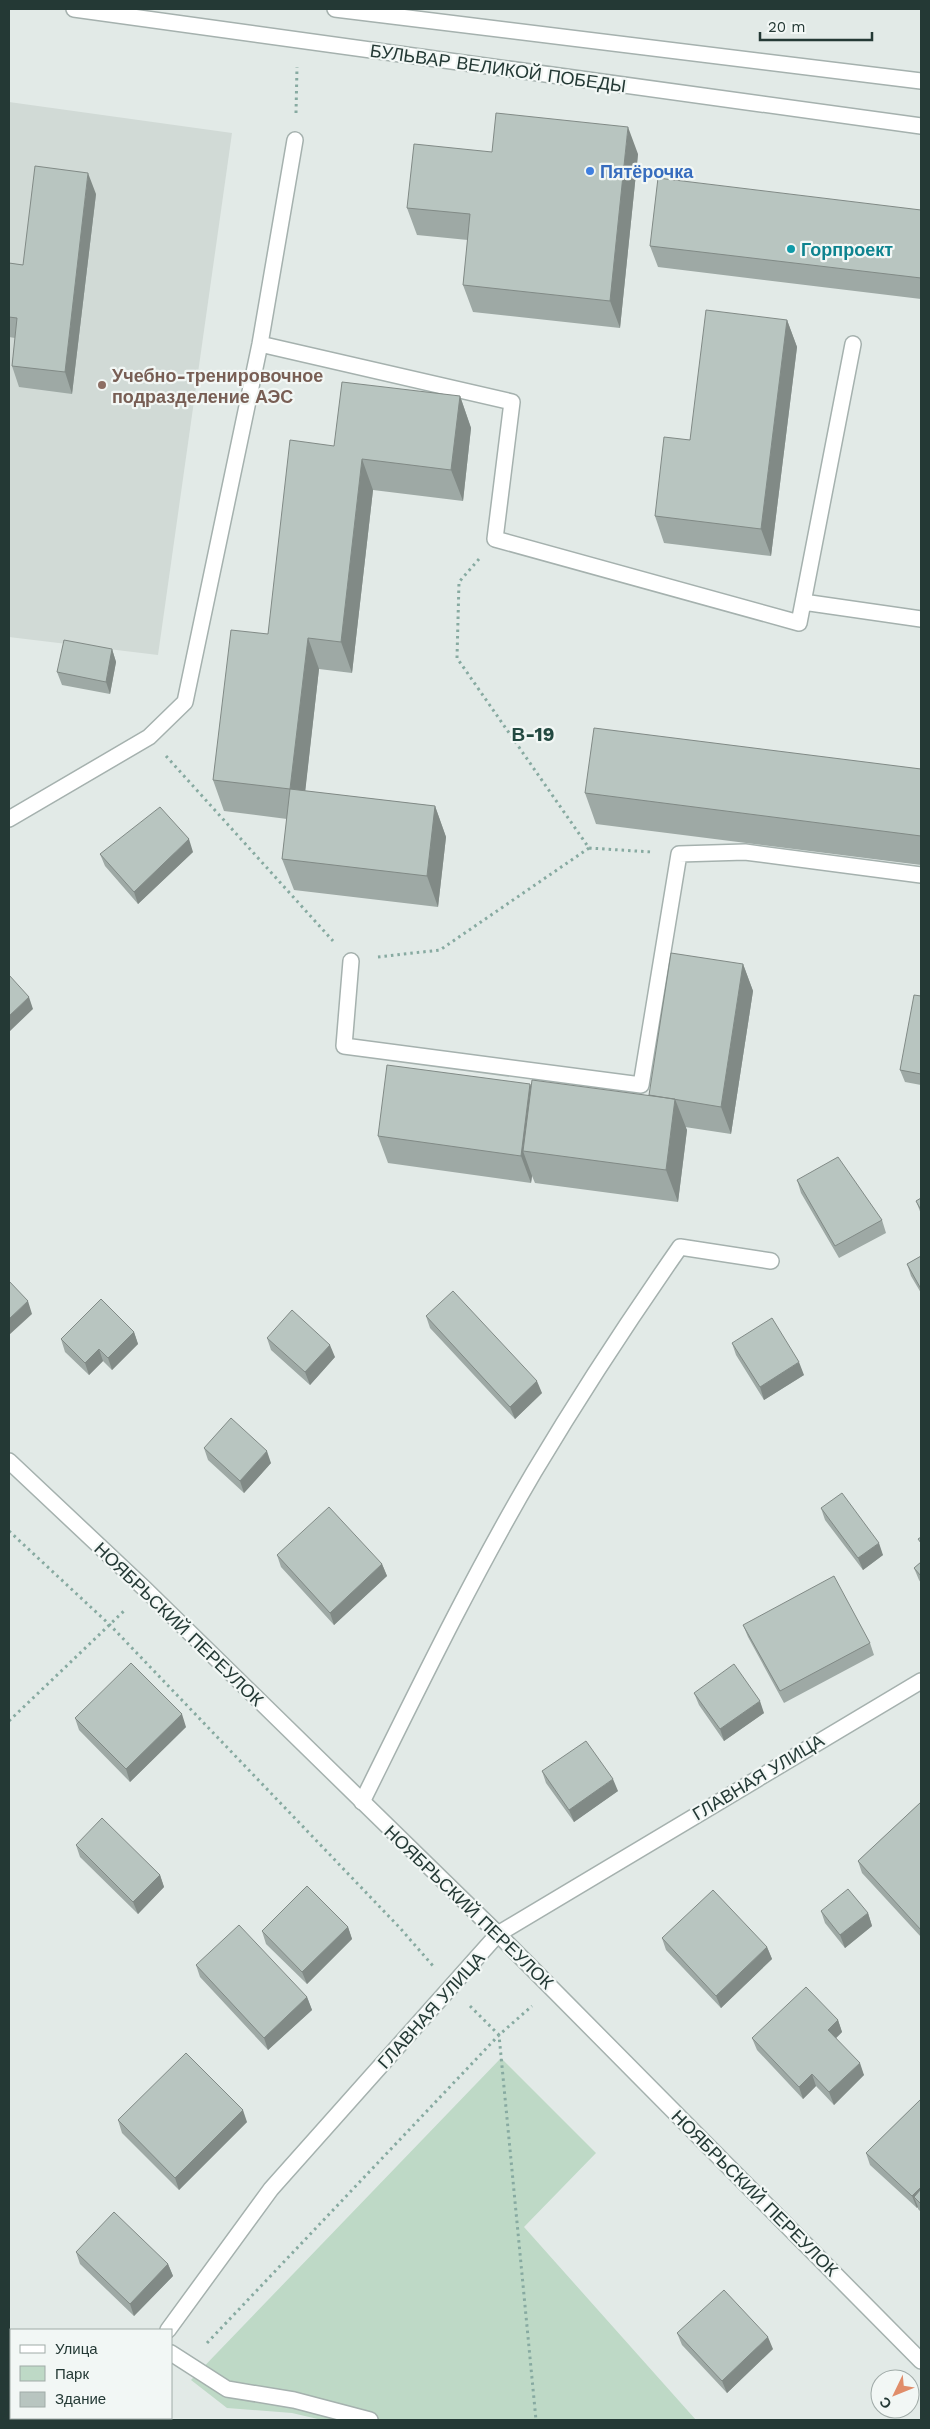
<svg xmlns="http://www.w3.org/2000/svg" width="930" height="2429" viewBox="0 0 930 2429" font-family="'Work Sans',sans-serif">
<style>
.built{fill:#d1dad6}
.green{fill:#bed9c6}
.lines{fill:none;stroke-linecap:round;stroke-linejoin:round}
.service-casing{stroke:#a5b1ae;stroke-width:18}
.pedestrian-casing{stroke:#a5b1ae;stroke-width:18}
.minor-casing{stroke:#a5b1ae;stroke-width:18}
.path{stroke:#87aaa1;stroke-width:3;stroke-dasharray:2.5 4;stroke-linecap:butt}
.service{stroke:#fff;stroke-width:15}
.pedestrian{stroke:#fff;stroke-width:15}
.minor{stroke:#fff;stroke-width:15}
.wall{fill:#9ea9a5}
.shaded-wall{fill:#818a86}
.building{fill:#b8c5c0;stroke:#818a86}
.shop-dot{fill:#3f7fe0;stroke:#f2f7f5;stroke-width:2}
.culture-dot{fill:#0f9aa8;stroke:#f2f7f5;stroke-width:2}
.education-dot{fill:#8d6e63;stroke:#f2f7f5;stroke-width:2}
.labels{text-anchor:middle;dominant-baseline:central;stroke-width:4.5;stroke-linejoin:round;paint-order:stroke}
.street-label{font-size:18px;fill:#243935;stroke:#f2f7f5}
.shop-label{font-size:18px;font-weight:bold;fill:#366cbe;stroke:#f2f7f5;text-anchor:start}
.culture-label{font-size:18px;font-weight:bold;fill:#0d838f;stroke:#f2f7f5;text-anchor:start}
.education-label{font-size:18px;font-weight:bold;fill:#785e54;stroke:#f2f7f5;text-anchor:start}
.neighbourhood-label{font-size:19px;font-weight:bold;fill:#234941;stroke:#f2f7f5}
</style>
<rect width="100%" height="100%" fill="#e2eae7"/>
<path class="built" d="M9 102 232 133 158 655 9 637Z"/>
<path class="green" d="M501 2058 596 2153 524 2227 696 2420H322L292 2413 227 2408 191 2380Z"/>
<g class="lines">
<g class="service-casing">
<path id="service" d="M260 344 512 402 495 539 799 623 853 344
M803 602 921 619
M9 819 149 737 185 702 260 344 295 140
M351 961 344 1046 641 1085 679 854 745 852 921 875
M362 1802C417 1691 471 1579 534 1472 580 1395 629 1320 680 1247L771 1261
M171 2353 227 2389 294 2400 370 2420"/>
</g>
<g class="pedestrian-casing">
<path id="pedestrian" d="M74 9 921 126
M335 9 921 81"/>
</g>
<g class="minor-casing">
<path id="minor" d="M9 1461 145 1589 498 1934 921 2361
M168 2330 271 2189 498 1934 921 1681
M9 2407 11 2409
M21 2418 24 2420
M101 2420 103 2418"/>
</g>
<path class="path" d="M296 113 297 67
M479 559 459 582 457 658 589 848 652 852
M166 756 333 941
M378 957 440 950 589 848
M9 1531 110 1625 400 1928 434 1967
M9 1721 126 1609
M470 2006 499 2035 532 2006
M207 2343 499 2035 536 2420"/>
<use href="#service" class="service"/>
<use href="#pedestrian" class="pedestrian"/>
<use href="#minor" class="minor"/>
</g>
<path class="wall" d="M492 152 638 154 620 328 473 312 463 285 468 240 417 235 407 208Z
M96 194 72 394 19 387 12 366 15 338 9 337V263L23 265Z
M921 210V299L658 267 650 246Z
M787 320 797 347 771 556 664 543 655 516 690 440Z
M460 396 471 428 463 501 373 490 352 673 319 669 305 791 435 806 446 837 438 907 294 890 282 859 287 819 224 811 213 780 268 634 334 446Z
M112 649 116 662 110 694 62 685 57 672Z
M921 769V865L596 824 585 793Z
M193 852 138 904 105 866 100 854Z
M743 964 753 991 731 1134 685 1127 687 1130 678 1202 535 1183 532 1176 531 1183 388 1163 378 1136 530 1084 531 1086 649 1096Z
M921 996V1085L905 1082 900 1070Z
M797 1180 882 1220 886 1233 839 1258 801 1193Z
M921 1198V1214L916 1201Z
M921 1256V1293L911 1276 907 1264Z
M426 1316 542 1393 515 1419 430 1328Z
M134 1332 138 1344 112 1370 103 1361 89 1375 65 1352 61 1339Z
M267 1338 335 1357 310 1385 271 1350Z
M732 1343 804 1375 764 1400 736 1355Z
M204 1448 271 1463 244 1493 208 1460Z
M821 1508 883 1555 863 1570 825 1520Z
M277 1555 382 1564 387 1576 334 1625 281 1567Z
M921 1562V1583L919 1580 914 1568Z
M743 1625 870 1643 874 1655 784 1703 748 1637Z
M694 1693 764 1713 724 1741 699 1705Z
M75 1718 186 1727 130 1782 79 1730Z
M542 1771 618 1791 574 1822 546 1783Z
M921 1802V1937L862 1873 858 1861Z
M76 1845 160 1875 164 1887 138 1914 80 1857Z
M821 1911 868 1913 872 1926 845 1948 825 1923Z
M348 1927 352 1939 307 1984 266 1944 262 1931Z
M662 1938 767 1947 772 1959 721 2008 666 1950Z
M196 1965 307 1997 312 2010 268 2050 200 1977Z
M838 2020 842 2032 836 2038 864 2075 834 2105 816 2086 803 2099 757 2050 752 2038Z
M921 2099V2212L918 2209V2207L917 2208 870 2165 866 2153Z
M118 2120 247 2122 179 2190 122 2133Z
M76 2252 168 2264 173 2276 134 2316 80 2264Z
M677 2333 773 2349 727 2393 682 2345Z"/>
<path class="shaded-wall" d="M628 127 638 154 620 328 610 301Z
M88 173 96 194 72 394 65 372Z
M787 320 797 347 771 556 761 529Z
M460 396 471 428 463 501 451 470Z
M362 459 373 490 352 673 341 642Z
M308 638 319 669 302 820 290 789Z
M112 649 116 662 110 694 106 682Z
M435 806 446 837 438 907 427 876Z
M189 839 193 852 138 904 134 892Z
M743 964 753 991 731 1134 721 1107Z
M29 997 33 1009 9 1032V1016Z
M530 1084 540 1111 523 1151 532 1176 531 1183 521 1156Z
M675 1099 687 1130 678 1202 666 1170Z
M28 1301 32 1314 9 1335V1319Z
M134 1332 138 1344 112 1370 108 1358Z
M330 1345 335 1357 310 1385 305 1372Z
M99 1349 103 1361 89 1375 85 1363Z
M799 1362 804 1375 764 1400 760 1387Z
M537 1381 542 1393 515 1419 510 1407Z
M267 1451 271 1463 244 1493 240 1481Z
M879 1543 883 1555 863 1570 858 1558Z
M382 1564 387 1576 334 1625 330 1613Z
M760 1701 764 1713 724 1741 720 1729Z
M182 1714 186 1727 130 1782 126 1769Z
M613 1779 618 1791 574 1822 569 1810Z
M160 1875 164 1887 138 1914 133 1902Z
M868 1913 872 1926 845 1948 840 1935Z
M348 1927 352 1939 307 1984 302 1972Z
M767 1947 772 1959 721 2008 716 1996Z
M307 1997 312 2010 268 2050 264 2038Z
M838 2020 842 2032 832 2042 828 2030Z
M860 2063 864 2075 834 2105 829 2092Z
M812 2074 816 2086 803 2099 799 2087Z
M243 2110 247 2122 179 2190 175 2178Z
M921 2187V2203L914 2197 918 2207 917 2208 912 2196Z
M168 2264 173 2276 134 2316 130 2304Z
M768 2337 773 2349 727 2393 722 2381Z"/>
<path class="building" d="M496 113 628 127 610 301 463 285 470 214 407 208 414 144 492 152Z
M35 166 88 173 65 372 12 366 17 318 9 317V263L23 265Z
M658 178 921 210V278L650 246Z
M706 310 787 320 761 529 655 516 664 437 690 440Z
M342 382 460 396 451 470 362 459 341 642 308 638 290 789 435 806 427 876 282 859 290 789 213 780 231 630 268 634 290 440 334 446Z
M64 640 112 649 106 682 57 672Z
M594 728 921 769V836L585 793Z
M160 807 189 839 134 892 100 854Z
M671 953 743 964 721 1107 649 1095Z
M9 975 29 997 9 1016Z
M914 995 921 996V1074L900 1070Z
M387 1065 530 1084 521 1156 378 1136Z
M532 1080 675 1099 666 1170 523 1151Z
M838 1157 882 1220 835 1246 797 1180Z
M921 1198V1210L916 1201Z
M921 1256V1289L907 1264Z
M9 1281 28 1301 9 1319Z
M453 1291 537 1381 510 1407 426 1316Z
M101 1299 134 1332 108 1358 99 1349 85 1363 61 1339Z
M292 1310 330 1345 305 1372 267 1338Z
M772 1318 799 1362 760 1387 732 1343Z
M231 1418 267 1451 240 1481 204 1448Z
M842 1493 879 1543 858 1558 821 1508Z
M329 1507 382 1564 330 1613 277 1555Z
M921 1537V1543L918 1539Z
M921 1562V1576L914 1568Z
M834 1576 870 1643 780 1691 743 1625Z
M131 1663 182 1714 126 1769 75 1718Z
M734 1664 760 1701 720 1729 694 1693Z
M586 1741 613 1779 569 1810 542 1771Z
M921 1802V1930L858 1861Z
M102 1818 160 1875 133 1902 76 1845Z
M307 1886 348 1927 302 1972 262 1931Z
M848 1889 868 1913 840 1935 821 1911Z
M713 1890 767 1947 716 1996 662 1938Z
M239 1925 307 1997 264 2038 196 1965Z
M806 1987 838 2020 828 2030 860 2063 829 2092 812 2074 799 2087 752 2038Z
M186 2053 243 2110 175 2178 118 2120Z
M921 2099V2187L912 2196 866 2153Z
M921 2189V2204L914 2197Z
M114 2212 168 2264 130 2304 76 2252Z
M724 2290 768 2337 722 2381 677 2333Z"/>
<circle class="shop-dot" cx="590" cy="171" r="5"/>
<circle class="culture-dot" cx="791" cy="249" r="5"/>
<circle class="education-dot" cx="102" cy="385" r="5"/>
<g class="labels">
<g class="street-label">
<text transform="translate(498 68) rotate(8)">БУЛЬВАР ВЕЛИКОЙ ПОБЕДЫ</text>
<text transform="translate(179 1624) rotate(44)">НОЯБРЬСКИЙ ПЕРЕУЛОК</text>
<text transform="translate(758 1777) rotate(-31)">ГЛАВНАЯ УЛИЦА</text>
<text transform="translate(469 1907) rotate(44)">НОЯБРЬСКИЙ ПЕРЕУЛОК</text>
<text transform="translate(431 2010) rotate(-48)">ГЛАВНАЯ УЛИЦА</text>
<text transform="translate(755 2193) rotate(45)">НОЯБРЬСКИЙ ПЕРЕУЛОК</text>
</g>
<g class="shop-label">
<text x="600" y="171">Пятёрочка</text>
</g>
<g class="culture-label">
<text x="801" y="249">Горпроект</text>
</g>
<g class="education-label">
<text x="112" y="375">Учебно-тренировочное<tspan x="112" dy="21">подразделение АЭС</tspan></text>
</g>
<g class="neighbourhood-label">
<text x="533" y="734">В-19</text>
</g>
</g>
<rect width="930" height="2429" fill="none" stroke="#243935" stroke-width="20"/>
<rect x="10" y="2329" width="162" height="90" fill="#f2f7f5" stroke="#a0aba8"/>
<rect x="20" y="2345" width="25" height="8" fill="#ffffff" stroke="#a0aba8"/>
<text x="55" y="2354" font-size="15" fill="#243935">Улица</text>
<rect x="20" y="2366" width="25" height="15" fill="#bed9c6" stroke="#a0aba8"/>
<text x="55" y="2379" font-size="15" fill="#243935">Парк</text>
<rect x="20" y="2392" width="25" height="15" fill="#b8c5c0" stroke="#a0aba8"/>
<text x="55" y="2404" font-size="15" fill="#243935">Здание</text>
<g transform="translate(895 2394) rotate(227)"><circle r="24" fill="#f2f7f5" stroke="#a0aba8"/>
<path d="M0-4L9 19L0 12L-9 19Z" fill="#e08d6a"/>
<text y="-8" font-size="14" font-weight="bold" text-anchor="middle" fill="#243935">С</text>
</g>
<path d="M760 32v8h112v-8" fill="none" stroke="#243935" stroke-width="2.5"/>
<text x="768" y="32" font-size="15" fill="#243935" stroke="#f2f7f5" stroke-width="4" paint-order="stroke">20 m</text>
</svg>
